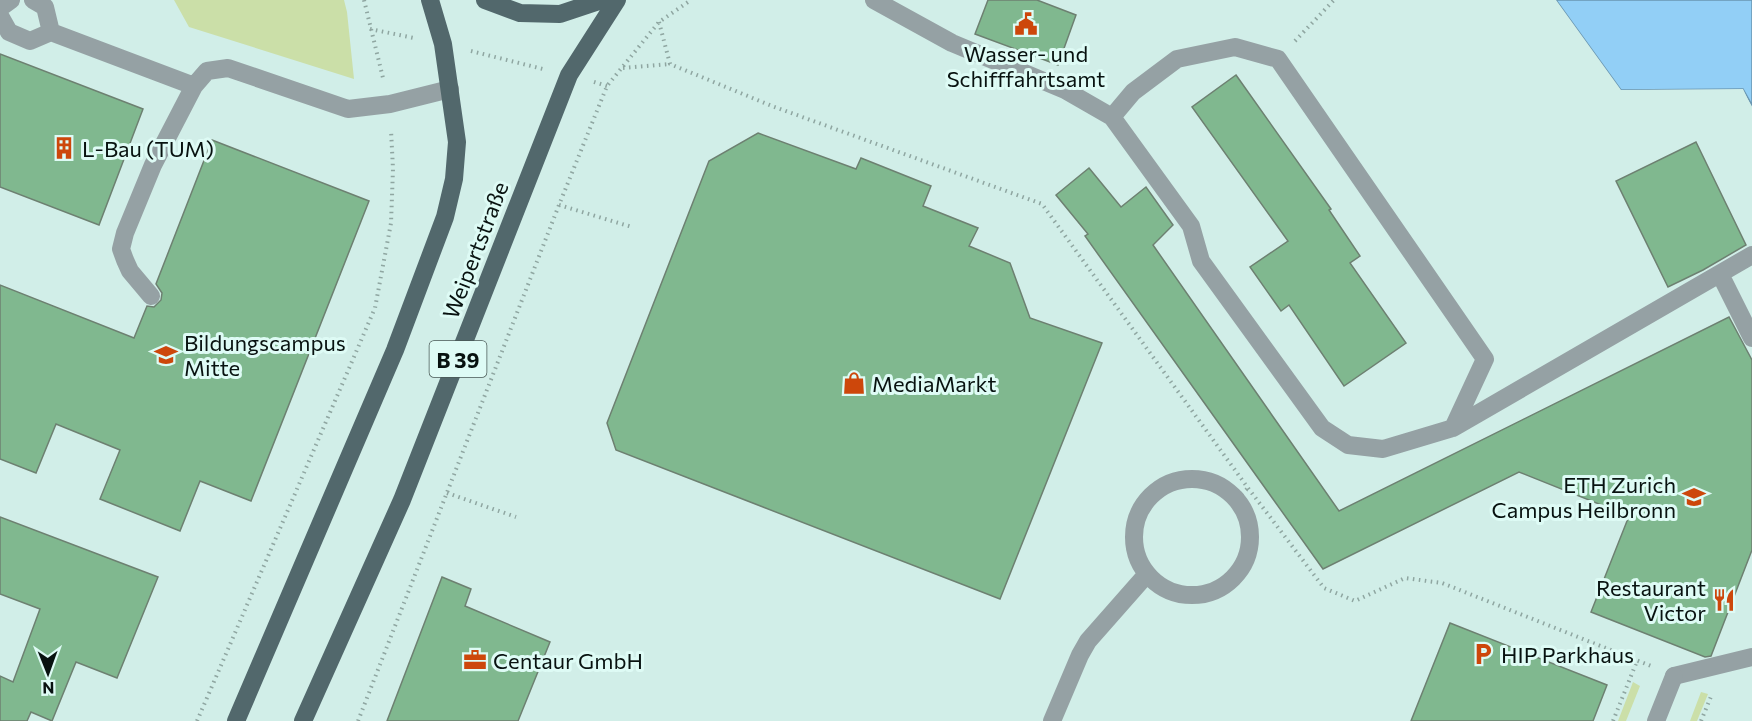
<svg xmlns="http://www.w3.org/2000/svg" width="1752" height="721" viewBox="0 0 1752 721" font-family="Commissioner,sans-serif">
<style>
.green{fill:#cbdfa8}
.water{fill:#92cff6;stroke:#6996b1;stroke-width:1.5}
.pier{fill:#d1eee8}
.building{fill:#80b88f;stroke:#6d8071;stroke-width:1.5}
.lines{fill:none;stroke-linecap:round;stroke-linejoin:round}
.path{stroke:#8fa6a1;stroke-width:4;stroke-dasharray:1.5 4.5;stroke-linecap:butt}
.service{stroke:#95a1a4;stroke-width:18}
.minor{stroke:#95a1a4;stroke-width:18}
.primary{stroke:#52686c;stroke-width:18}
.labels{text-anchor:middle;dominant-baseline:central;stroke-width:6;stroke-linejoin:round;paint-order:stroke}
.shield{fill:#defbf5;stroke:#485855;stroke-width:1.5}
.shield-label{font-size:21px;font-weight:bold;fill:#081210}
.poi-label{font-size:22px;fill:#081210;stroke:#defbf5;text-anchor:start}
.street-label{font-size:22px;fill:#081210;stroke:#defbf5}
</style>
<rect width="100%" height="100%" fill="#d1eee8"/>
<path class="green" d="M174 0H344L347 12 354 79 189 27Z
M1633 682 1640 686 1626 721H1618Z
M1701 692 1708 694 1697 721H1690Z"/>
<path class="water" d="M1556 0H1752V105L1743 89 1621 90Z"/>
<path class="pier" d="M1553 0H1556L1621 90 1743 89 1752 108 1741 92 1620 93Z"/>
<path class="building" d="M988 0H1037L1076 15 1058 65 975 34Z
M0 54 143 109 99 225 0 187Z
M1236 75 1331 209 1329 210 1360 256 1350 263 1406 343 1344 386 1289 305 1281 311 1250 267 1288 241 1192 107Z
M758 133 856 169 861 158 931 186 923 206 978 228 969 246 1010 263 1030 318 1102 343 1000 599 616 450 607 423 709 161Z
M212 140 369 201 251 501 200 481 180 531 100 499 120 450 56 424 36 473 0 459V285L134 338 147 306 154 307 161 300 162 293 156 284Z
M1696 142 1746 245 1703 270 1668 287 1616 181Z
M1089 168 1121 207 1146 187 1173 225 1153 245 1339 511 1729 317 1752 360V550L1711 656 1705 657 1591 612 1629 516 1519 472 1323 569 1085 236 1088 234 1056 195Z
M0 517 158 577 117 678 76 662 52 721 31 712 27 721H0V676L13 682 40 609 0 594Z
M442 577 471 589 465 606 550 642 518 721H387Z
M1450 623 1607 685 1593 721H1411Z"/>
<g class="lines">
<path class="path" d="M364 0 383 78
M659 22 670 64 772 106 1042 204 1248 488 1324 588 1355 601 1405 578 1442 583 1651 666
M370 29 414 38
M1295 41 1334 0
M471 51 543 69
M623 68 670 64
M594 82 607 86
M559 205 632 227
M447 493 516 517
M1237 498 1248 488
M197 721 375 308 391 223 393 169 391 130
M358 721 559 205 607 86 659 22 691 0
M1613 721 1637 661
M1701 721 1712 694"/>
<path class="service" d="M33 0 45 7 51 32
M874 0 952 43 1065 90 1112 117 1191 226 1201 261 1322 428 1348 445 1383 449 1453 428 1485 359 1278 59 1235 47 1177 59 1133 92 1112 117
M0 8 11 0
M0 16 9 32 30 41 51 32 194 86
M1720 274 1752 338
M151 296 130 271 125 260 121 249 125 233 153 165 194 86 207 71 228 68 348 109 390 104 450 89
M1453 428 1752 255
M1674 676 1752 657"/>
<path class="minor" d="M1134 537a58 58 0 1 1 116 0a58 58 0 1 1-116 0Z
M1052 721 1080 655 1088 641 1147 574
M1656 721 1674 676"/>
<path class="primary" d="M485 0 520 13 560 14 602 0
M236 721 395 350 445 217 454 179 457 142 443 44 430 0
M303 721 402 500 569 75 617 0"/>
</g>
<defs>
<g id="civic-bare" transform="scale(1.8)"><path d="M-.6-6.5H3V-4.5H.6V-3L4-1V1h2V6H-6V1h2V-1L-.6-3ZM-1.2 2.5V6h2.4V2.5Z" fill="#cd470b" stroke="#defbf5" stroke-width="2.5" paint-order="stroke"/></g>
<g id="building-bare" transform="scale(1.8)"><path d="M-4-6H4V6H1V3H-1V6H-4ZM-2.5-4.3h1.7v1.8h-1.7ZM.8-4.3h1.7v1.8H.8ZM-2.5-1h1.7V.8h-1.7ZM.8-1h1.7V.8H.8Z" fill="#cd470b" stroke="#defbf5" stroke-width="2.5" paint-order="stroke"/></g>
<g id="university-bare" transform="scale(1.8)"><path d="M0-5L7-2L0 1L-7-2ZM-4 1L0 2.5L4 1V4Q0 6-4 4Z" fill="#cd470b" stroke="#defbf5" stroke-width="2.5" paint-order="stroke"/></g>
<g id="shop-bare" transform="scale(1.8)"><path d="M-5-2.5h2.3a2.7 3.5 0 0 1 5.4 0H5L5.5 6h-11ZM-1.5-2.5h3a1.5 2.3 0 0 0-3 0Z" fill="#cd470b" stroke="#defbf5" stroke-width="2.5" paint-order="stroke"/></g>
<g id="restaurant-bare" transform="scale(1.8)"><path d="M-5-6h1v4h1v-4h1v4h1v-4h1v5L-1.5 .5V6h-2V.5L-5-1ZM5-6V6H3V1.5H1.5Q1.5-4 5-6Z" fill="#cd470b" stroke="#defbf5" stroke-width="2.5" paint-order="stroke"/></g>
<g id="parking-bare" transform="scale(1.8)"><path d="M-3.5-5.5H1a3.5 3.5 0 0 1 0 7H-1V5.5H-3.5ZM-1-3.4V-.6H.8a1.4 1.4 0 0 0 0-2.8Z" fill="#cd470b" stroke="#defbf5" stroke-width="2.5" paint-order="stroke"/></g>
<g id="office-bare" transform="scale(1.8)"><path d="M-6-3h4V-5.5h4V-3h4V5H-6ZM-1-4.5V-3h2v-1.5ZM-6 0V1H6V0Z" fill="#cd470b" stroke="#defbf5" stroke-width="2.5" paint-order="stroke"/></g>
</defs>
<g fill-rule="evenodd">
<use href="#civic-bare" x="1026" y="24"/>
<use href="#building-bare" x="64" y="148"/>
<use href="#university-bare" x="166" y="355"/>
<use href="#shop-bare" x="854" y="383"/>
<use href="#university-bare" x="1694" y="497"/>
<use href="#restaurant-bare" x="1724" y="600"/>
<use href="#parking-bare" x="1483" y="654"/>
<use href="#office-bare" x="475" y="660"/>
</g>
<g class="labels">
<rect class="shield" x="429.5" y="341" width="57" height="36" rx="4.5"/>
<g class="shield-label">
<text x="458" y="359">B 39</text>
</g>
<g class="poi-label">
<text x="1026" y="53" text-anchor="middle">Wasser- und<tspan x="1026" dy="25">Schifffahrtsamt</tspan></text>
<text x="82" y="148">L-Bau (TUM)</text>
<text x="184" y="342">Bildungscampus<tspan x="184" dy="25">Mitte</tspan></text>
<text x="872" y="383">MediaMarkt</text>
<text x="1676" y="484" text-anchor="end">ETH Zurich<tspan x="1676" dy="25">Campus Heilbronn</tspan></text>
<text x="1706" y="587" text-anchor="end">Restaurant<tspan x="1706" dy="25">Victor</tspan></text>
<text x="1501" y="654">HIP Parkhaus</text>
<text x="493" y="660">Centaur GmbH</text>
</g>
<g class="street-label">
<text transform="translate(475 250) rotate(-69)">Weipertstraße</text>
</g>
</g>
<g transform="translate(48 673) rotate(179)" stroke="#defbf5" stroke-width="4.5" paint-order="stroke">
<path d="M0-4.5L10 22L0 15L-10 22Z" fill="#081210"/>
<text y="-9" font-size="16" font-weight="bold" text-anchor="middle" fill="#081210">N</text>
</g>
</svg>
